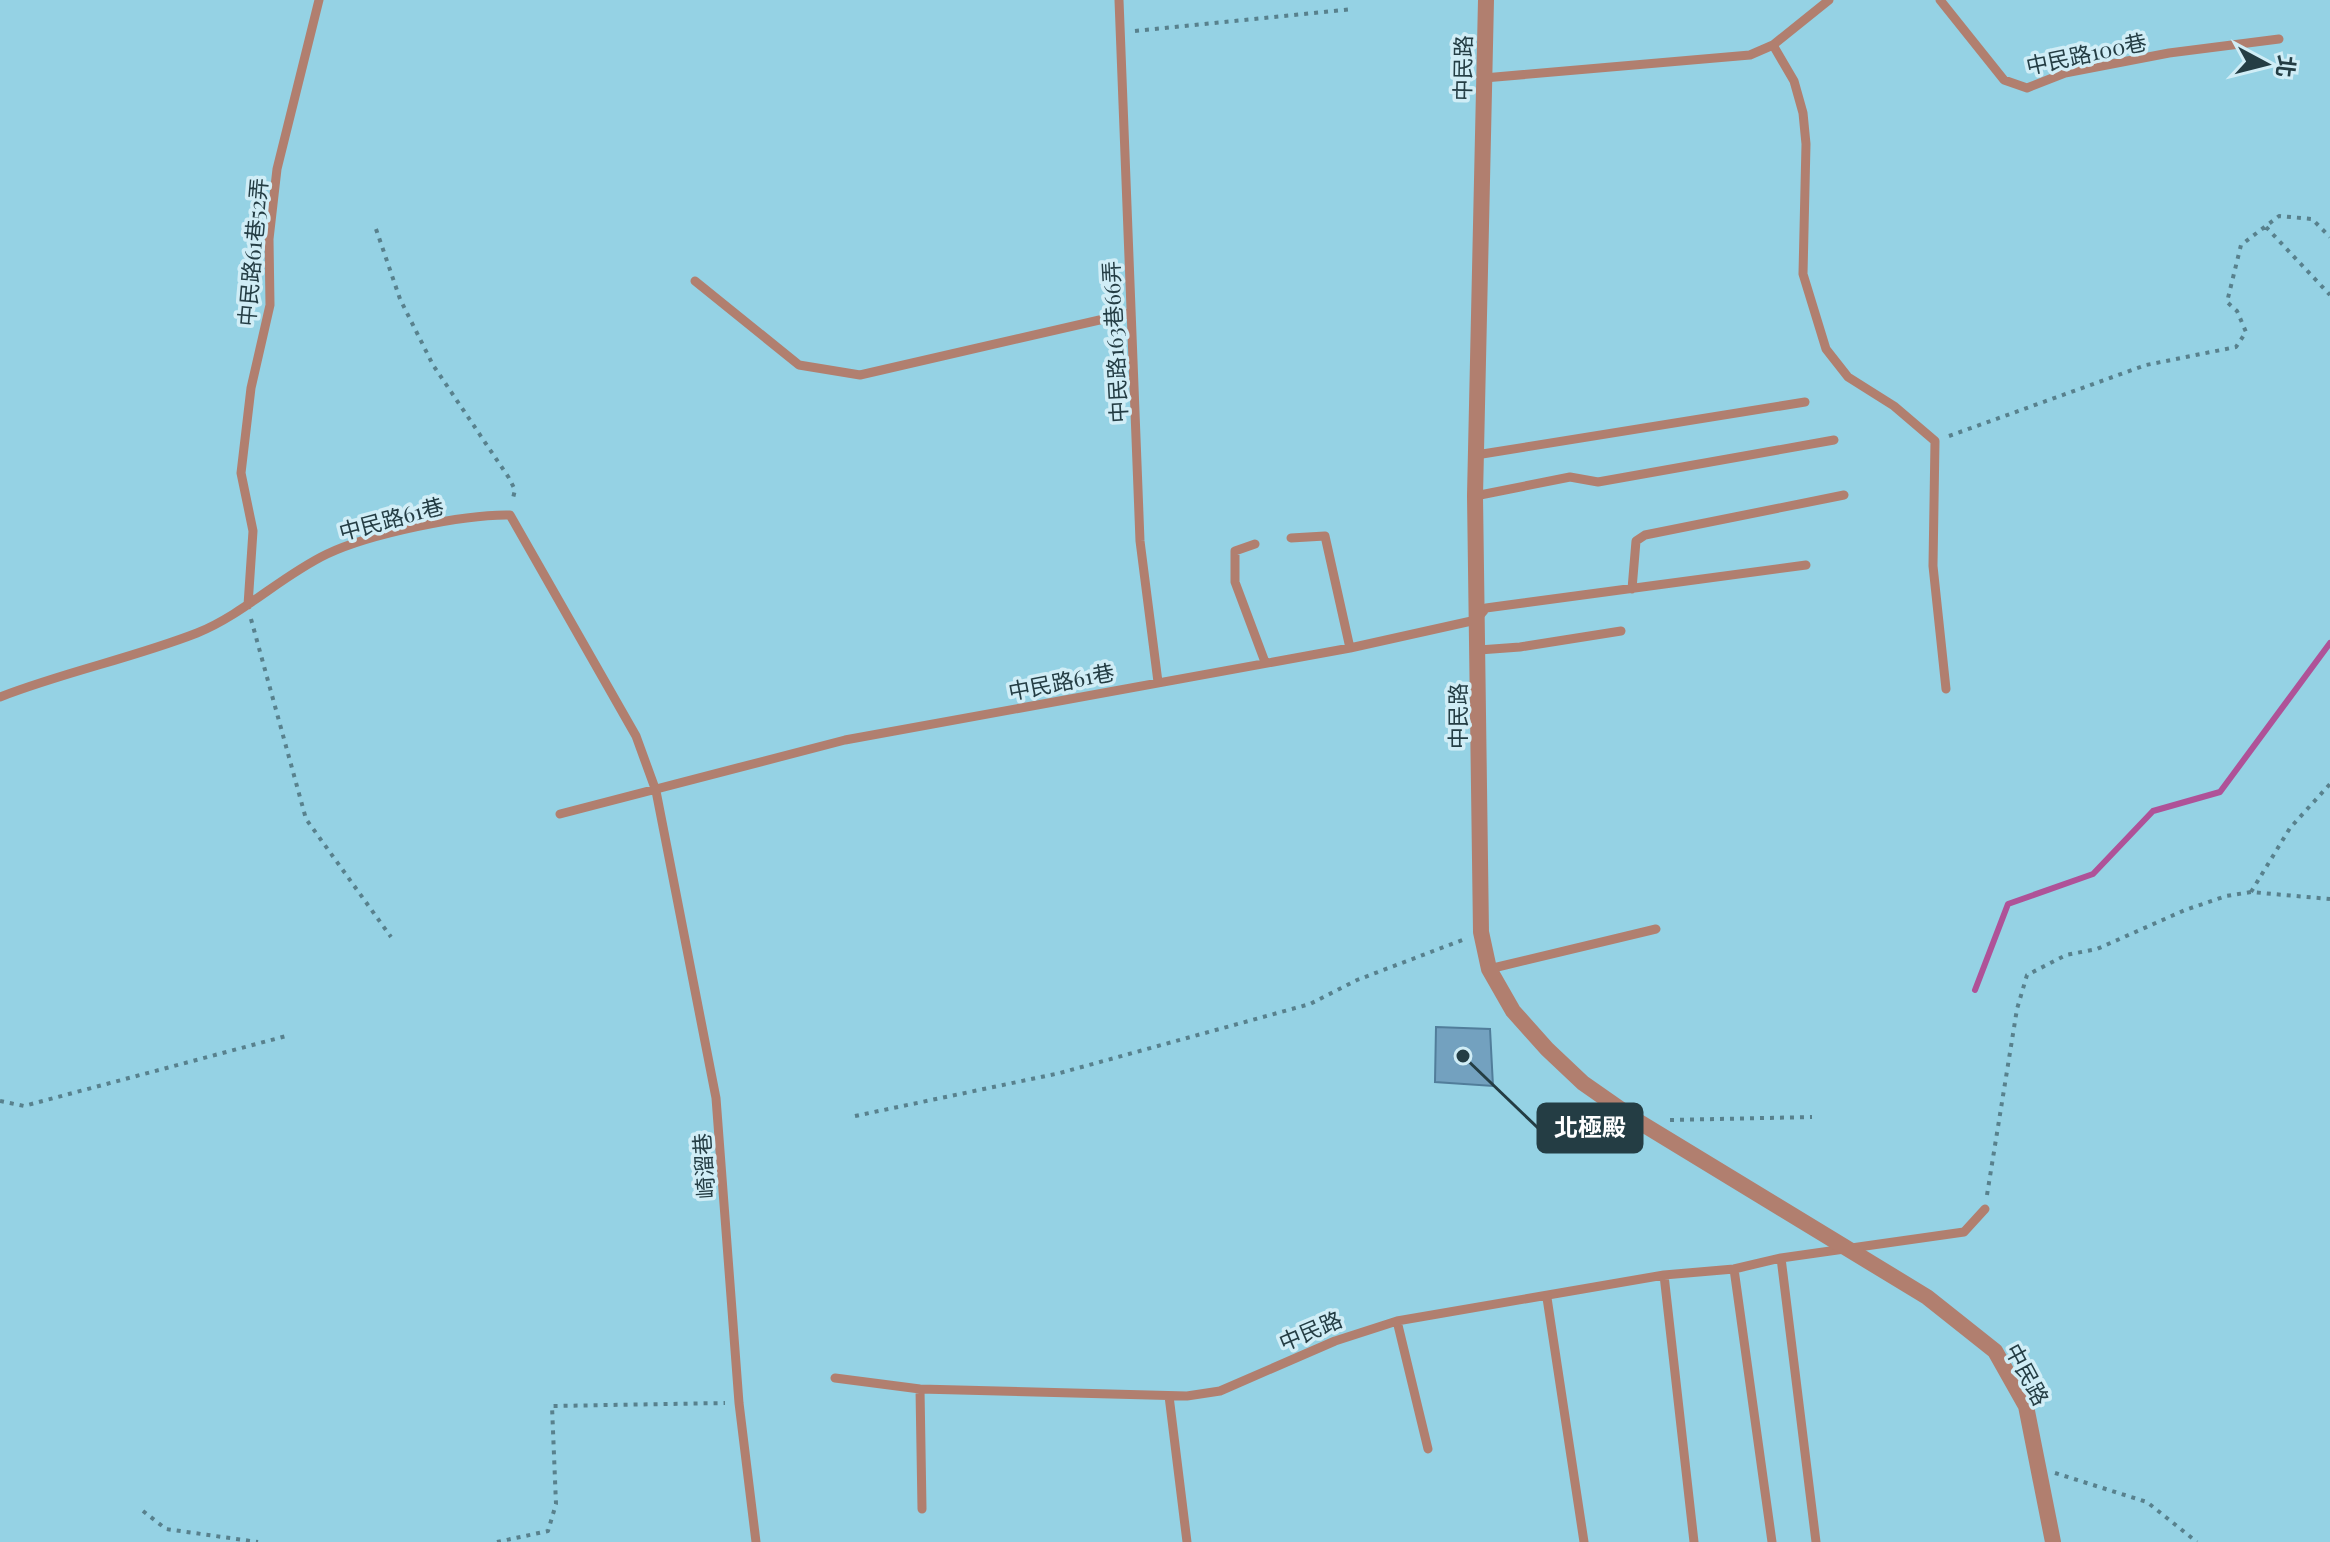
<svg xmlns="http://www.w3.org/2000/svg" width="2330" height="1542" viewBox="0 0 2330 1542" font-family="'Playfair Display','Noto Sans TC',serif">
<style>
.lines{fill:none;stroke-linecap:round;stroke-linejoin:round}
.stream{stroke:#af5298;stroke-width:6}
.building{fill:#73a1bf;stroke:#517d9a;stroke-width:2}
.path{stroke:#58818d;stroke-width:4;stroke-dasharray:4 6;stroke-linecap:butt}
.service{stroke:#b17f6f;stroke-width:9}
.tertiary{stroke:#b17f6f;stroke-width:16}
.labels{text-anchor:middle;dominant-baseline:central;stroke-width:7;stroke-linejoin:round;paint-order:stroke}
.street-label{font-size:22px;fill:#243d44;stroke:#d0edf6}
.leader{fill:none;stroke:#243d44;stroke-width:3}
.callout-dot{fill:#243d44;stroke:#d0edf6;stroke-width:3}
.callout{fill:#243d44;stroke:#243d44;stroke-width:3}
.callout-label{font-size:24px;text-anchor:middle;font-weight:bold;fill:#fff}
</style>
<rect width="100%" height="100%" fill="#95d2e4"/>
<g class="lines">
<path class="stream" d="M1975 990 2008 904 2093 874 2153 811 2220 792 2330 643"/>
</g>
<path class="building" d="M1436 1027 1490 1029 1493 1086 1435 1082Z"/>
<g class="lines">
<path class="path" d="M1135 31 1353 9
M2266 227 2330 295
M376 229 400 299 433 365 509 478 515 490 512 502
M1949 436 2146 365 2236 347 2246 332 2237 311 2227 302 2241 245 2279 216 2312 219 2330 237
M251 619 306 819 391 937
M2251 892 2290 828 2330 784
M0 1101 24 1106 290 1035
M855 1116 1060 1073 1310 1004 1357 980 1465 939
M1670 1120 1812 1117
M1987 1195 2017 1009 2027 975 2066 955 2097 949 2185 910 2226 896 2251 892 2330 899
M2055 1473 2147 1502 2197 1542
M143 1511 166 1529 258 1542
M497 1542 548 1531 556 1504 552 1406 725 1403"/>
<path class="service" d="M1119 0 1140 541 1158 682
M1940 0 2004 80 2027 88 2065 73 2169 53 2279 39
M1773 45 1794 81 1803 113 1806 144 1803 274 1826 349 1848 377 1894 406 1935 441 1933 566 1946 689
M1484 78 1750 55 1773 45 1829 0
M695 281 799 365 860 375 1130 313
M1476 455 1805 402
M1475 496 1570 477 1598 482 1834 440
M1291 538 1325 536 1350 648
M1255 544 1235 551V582L1265 662
M1632 589 1636 541 1645 535 1844 495
M248 605 253 531 241 473 251 388 270 305 269 239 277 169 319 0
M1479 650 1520 647 1621 631
M0 697C64 672 133 658 197 633 244 614 281 576 327 554 369 534 464 514 510 515L636 736 656 791 716 1098 739 1403 756 1542
M560 814 845 740 1350 648 1476 620 1486 608 1806 565
M1489 969 1656 929
M1781 1258 1816 1542
M1734 1269 1772 1542
M1664 1275 1694 1542
M1547 1298 1584 1542
M1397 1321 1428 1449
M835 1378 920 1389 1187 1396 1220 1391 1335 1341 1397 1321 1664 1275 1734 1269 1781 1258 1964 1232 1985 1209
M920 1389 922 1509
M1169 1396 1187 1542"/>
<path class="tertiary" d="M1486 0 1475 496 1481 932 1489 969 1513 1011 1547 1049 1583 1083 1636 1120 1927 1297 1995 1351 2026 1406 2053 1542"/>
</g>
<g class="labels">
<g class="street-label">
<text transform="translate(2086 53) rotate(-12)">中民路100巷</text>
<text transform="translate(1462 68) rotate(-89)">中民路</text>
<text transform="translate(252 252) rotate(-85)">中民路61巷52弄</text>
<text transform="translate(1114 342) rotate(-93)">中民路163巷66弄</text>
<text transform="translate(391 518) rotate(-15)">中民路61巷</text>
<text transform="translate(1061 681) rotate(-11)">中民路61巷</text>
<text transform="translate(1457 716) rotate(-90)">中民路</text>
<text transform="translate(703 1166) rotate(-94)">崎溜巷</text>
<text transform="translate(1310 1330) rotate(-23)">中民路</text>
<text transform="translate(2028 1374) rotate(62)">中民路</text>
</g>
</g>
<path class="leader" d="M1463 1056L1538 1128"/>
<circle class="callout-dot" cx="1463" cy="1056" r="8"/>
<rect class="callout" x="1538" y="1104" width="104" height="48" rx="8"/>
<g class="callout-label">
<text x="1590" y="1136">北極殿</text>
</g>
<g transform="translate(2266 64) rotate(97)" stroke="#d0edf6" stroke-width="6" paint-order="stroke">
<path d="M0-6L14 30L0 20L-14 30Z" fill="#243d44"/>
<text y="-12" font-size="22" font-weight="bold" text-anchor="middle" fill="#243d44">北</text>
</g>
</svg>
